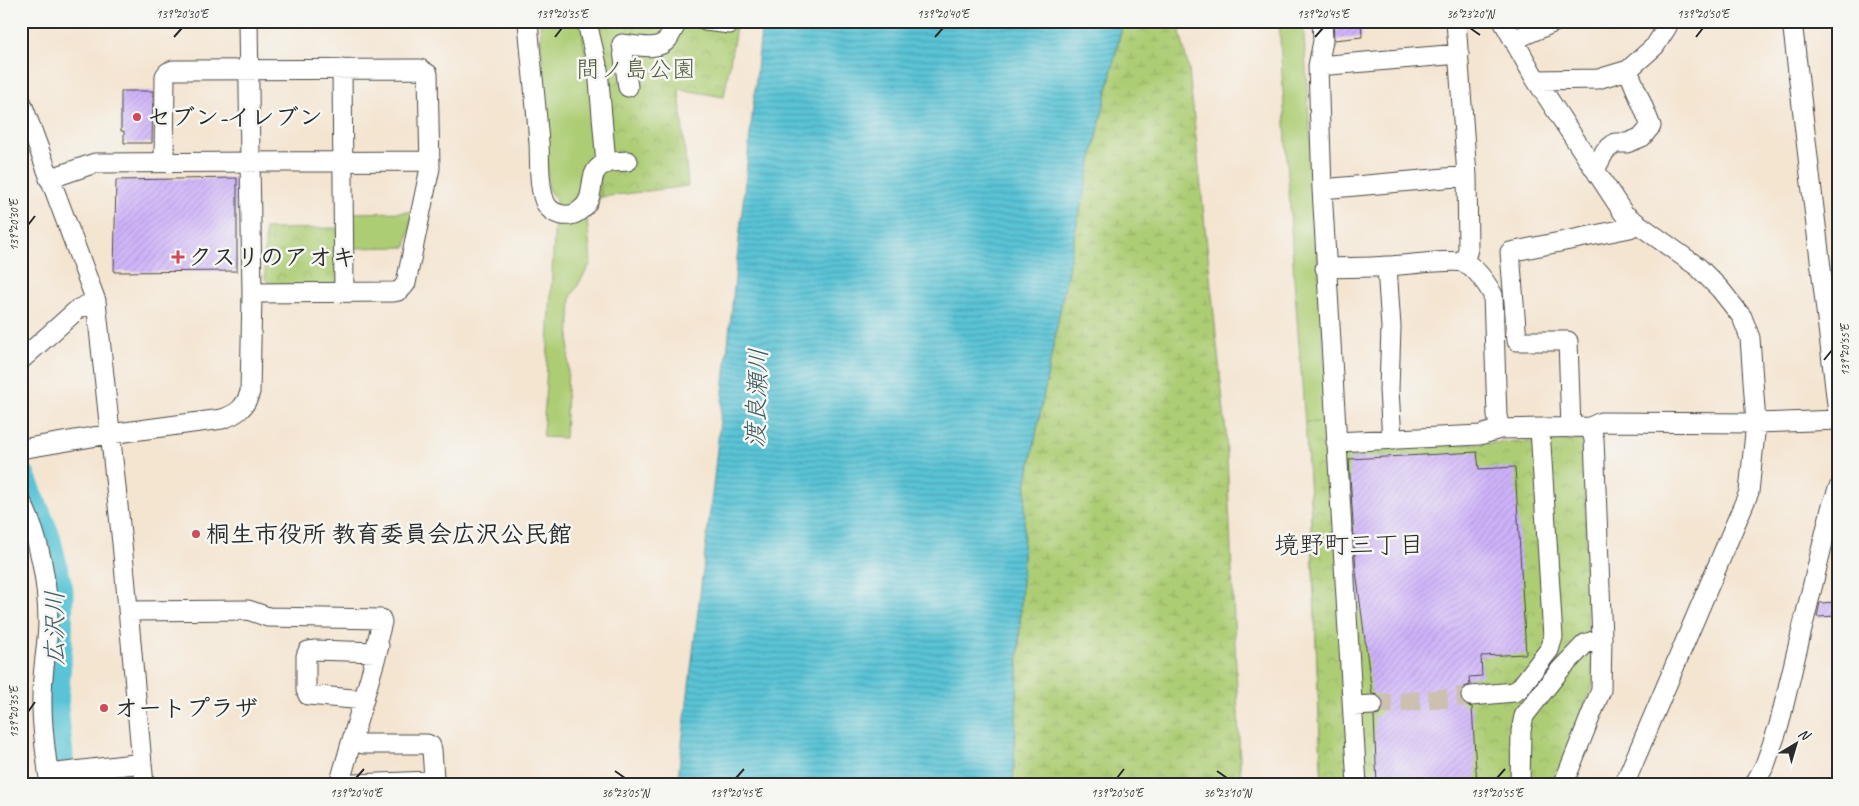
<svg xmlns="http://www.w3.org/2000/svg" width="1859" height="806" viewBox="0 0 1859 806" font-family="Caveat,'Klee One',sans-serif">
<style>
.grass{fill:#adcd75;stroke:#6c7c50}
.wetland{fill:url(#wetland-marsh);stroke:#6c7c50}
.park{fill:url(#park-crowns);stroke:#6c7c50}
.water{fill:url(#water-rules);stroke:#427880}
.lines{fill:none;stroke-linecap:round;stroke-linejoin:round}
.river{stroke:#5ac4d6;stroke-width:29}
.building{fill:url(#building-hatch)}
.minor-tunnel{stroke:#ccc0b0;stroke-width:19;stroke-dasharray:19 9;stroke-linecap:butt}
.minor-casing{stroke:#494744;stroke-width:21}
.minor{stroke:#fff;stroke-width:19}
.ticks{fill:none;stroke:#2b2b2b;stroke-width:2}
.poi-dot{fill:#d1495b;stroke:#f6f6f2;stroke-width:2}
.labels{text-anchor:middle;dominant-baseline:central;stroke-width:5;stroke-linejoin:round;paint-order:stroke}
.park-label{font-size:24px;fill:#525c41;stroke:#f6f6f2}
.poi-label{font-size:24px;font-weight:bold;fill:#2b2b2b;stroke:#f6f6f2;text-anchor:start}
.water-label{font-size:25px;font-style:italic;fill:#39595e;stroke:#f6f6f2}
.neighbourhood-label{font-size:25px;fill:#2b2b2b;stroke:#f6f6f2}
.neatline{fill:none;stroke:#2b2b2b;stroke-width:2}
.ticks-label{font-size:12px;text-anchor:middle;fill:#2b2b2b}
</style>
<defs>
<pattern id="wetland-marsh" width="20" height="14" patternUnits="userSpaceOnUse" patternTransform="scale(1.25)"><rect width="20" height="14" fill="#adcd75"/><path d="M1 5h8M5 5V1M11 12h8M15 12V8" fill="none" stroke="#95b065"/></pattern>
<pattern id="park-crowns" width="20" height="18" patternUnits="userSpaceOnUse" patternTransform="scale(1.25)"><rect width="20" height="18" fill="#adcd75"/><path d="M2 6a3 3 0 1 1 6 0M12 15a3 3 0 1 1 6 0" fill="none" stroke="#95b065"/></pattern>
<pattern id="water-rules" width="6" height="5" patternUnits="userSpaceOnUse" patternTransform="scale(1.25)"><rect width="6" height="5" fill="#5ac4d6"/><path d="M0 2.5h6" fill="none" stroke="#4b9fae"/></pattern>
<pattern id="building-hatch" width="6" height="6" patternUnits="userSpaceOnUse" patternTransform="scale(1.25)"><rect width="6" height="6" fill="#ceb2fa"/><path d="M-1 1l2-2M0 6l6-6M5 7l2-2" fill="none" stroke="#b199d6"/></pattern>
</defs>
<rect width="100%" height="100%" fill="#f6f6f2"/>
<filter id="ink" filterUnits="userSpaceOnUse"><feTurbulence type="fractalNoise" baseFrequency=".02" numOctaves="2"/><feDisplacementMap in="SourceGraphic" scale="10" xChannelSelector="R" yChannelSelector="G"/><feConvolveMatrix kernelMatrix="1 2 1 2 8 2 1 2 1" color-interpolation-filters="sRGB"/></filter>
<filter id="wash" filterUnits="userSpaceOnUse"><feTurbulence type="fractalNoise" baseFrequency=".0096" numOctaves="4" result="noise"/><feDisplacementMap in="SourceGraphic" scale="20" xChannelSelector="R" yChannelSelector="G"/><feGaussianBlur stdDeviation="1.12" result="paint"/><feColorMatrix in="noise" values="0 0 0 0 0 0 0 0 0 0 0 0 0 0 0 0 0 1.4 0 .05"/><feComposite in="paint" operator="in"/></filter>
<g filter="url(#wash)">
<rect width="100%" height="100%" fill="#f4e5d1"/>
<path class="grass" d="M540 21H584L583 40 597 126 601 197 587 219 591 263 571 297 565 438 543 437 556 200 548 189Z
M1279 21H1303L1330 448 1322 785 1310 494H1321L1319 465 1308 464 1294 278Z
M413 212 406 247 350 248 349 213Z"/>
<path class="wetland" d="M1123 21H1184L1180 32 1189 70 1226 432 1241 785H1013L1026 486 1076 228Z"/>
<path class="park" d="M584 21H737L724 97 679 89 688 186 601 197 597 126 583 40Z
M338 228 339 278 334 286 271 285 265 279V229Z
M1305 422H1328L1330 448 1584 440 1588 632 1594 653 1595 680 1554 785H1322L1310 494Z"/>
<path class="water" d="M762 21H1123L1076 228 1026 486 1013 785H677L714 477Z"/>
<g class="lines">
<path class="river" d="M21 476 46 537 59 590 58 646 54 707 62 785"/>
</g>
<g id="blocks">
<path class="building" d="M1333 21H1361L1362 37 1334 40Z
M121 91H153L152 143H124V131H121Z
M237 178V271L114 272 116 180Z
M1477 452 1479 469 1515 467 1526 654 1481 656 1482 676 1469 677 1470 685 1464 687 1461 692 1460 698 1462 703 1467 706 1472 707 1477 785H1377L1374 716 1379 715 1383 711 1384 704 1379 695 1372 694 1356 571 1349 459Z
M1838 602V616L1817 617 1820 603Z"/>
</g>
</g>
<g filter="url(#ink)">
<use href="#blocks" fill-opacity="0" stroke="#494744" stroke-width="1"/>
<g class="lines">
<path class="minor-tunnel" d="M1373 705 1471 696"/>
<g class="minor-casing">
<path id="minor" d="M528 21C531 62 536 103 539 143 540 160 538 189 546 204 552 215 569 219 579 211 599 198 585 175 602 165 609 161 620 162 628 161
M588 21V27L598 69 606 164
M705 21 730 24 731 21
M1322 21 1323 41 1318 66 1322 189 1357 785
M1456 21 1467 176 1468 249 1464 263
M1503 21 1536 80 1624 214 1698 267 1720 289 1742 317 1750 338 1756 423 1749 492 1624 785
M1792 21 1838 413
M1513 40 1557 21
M1318 66 1459 54
M342 69 344 292
M1536 80 1598 79 1628 70 1655 46 1667 27V21
M628 87 622 44C636 45 658 52 668 39 672 33 674 27 678 21
M21 101 96 301 122 543 144 785
M164 162 165 76 168 72 173 70 420 69 428 74 430 168 406 283C402 289 400 291 394 292L252 293
M1595 170 1605 151 1615 143H1627L1642 137 1651 126 1628 70
M49 179 95 163 429 161
M1322 189 1467 176
M1387 267 1391 327 1389 390 1392 440
M1325 268C1346 267 1367 268 1387 266 1402 266 1454 258 1465 263 1476 268 1487 284 1493 295L1497 416 1500 429
M21 360 78 309 96 301
M1571 428 1568 341H1517L1510 252 1630 228 1636 223
M1336 442 1480 435 1500 429 1590 427 1601 422 1756 423 1838 420
M21 449 110 434 222 419C237 414 245 408 250 392L252 293 248 21
M21 501C40 538 48 583 48 624 47 651 41 678 42 704 42 731 46 758 50 785
M128 611 248 610 268 617 381 619 382 622 377 642 379 646 339 785
M1471 696 1514 692 1519 689 1549 650 1553 637 1540 429
M364 700 308 695 306 690V656L308 651 314 650 377 652
M1353 706 1373 705
M49 774 142 763
M340 782 354 784 430 781 434 778 432 750 431 746 427 744H363L353 741
M1520 785 1521 731 1524 716 1560 670 1585 644 1602 638
M1563 785 1601 690 1602 638 1594 439 1590 427
M1754 785 1765 765 1779 725 1831 509 1838 489"/>
</g>
<use href="#minor" class="minor"/>
</g>
</g>
<path class="ticks" d="M1470 28 1480 35M174 37 182 28M555 37 562 28M935 37 943 28M1315 37 1323 28M1696 37 1703 28M28 225 35 216M1824 360 1832 350M28 712 35 702M615 771 625 778M1217 771 1227 778M356 778 364 769M736 778 744 769M1117 778 1124 769M1497 778 1505 769"/>
<g class="poi-dot">
<circle cx="137" cy="117" r="5"/>
<path d="M175.5 249.5h5v5h5v5h-5v5h-5v-5h-5v-5h5z"/>
<circle cx="196" cy="534" r="5"/>
<circle cx="104" cy="708" r="5"/>
</g>
<g class="labels">
<g class="park-label">
<text x="636" y="69">間ノ島公園</text>
</g>
<g class="poi-label">
<text x="147" y="117">セブン-イレブン</text>
<text x="188" y="257">クスリのアオキ</text>
<text x="206" y="534">桐生市役所 教育委員会広沢公民館</text>
<text x="114" y="708">オートプラザ</text>
</g>
<g class="water-label">
<text transform="translate(757 398) rotate(-88)">渡良瀬川</text>
<text transform="translate(55 628) rotate(-90)">広沢川</text>
</g>
<g class="neighbourhood-label">
<text x="1349" y="545">境野町三丁目</text>
</g>
</g>
<rect width="1859" height="806" fill="none" stroke="#f6f6f2" stroke-width="55"/>
<g transform="translate(1796 744) rotate(38)" stroke="#f6f6f2" stroke-width="4" paint-order="stroke">
<path d="M0-4L9 19L0 12L-9 19Z" fill="#2b2b2b"/>
<text y="-8" font-size="14" font-weight="bold" text-anchor="middle" fill="#2b2b2b">N</text>
</g>
<rect x="28" y="28" width="1804" height="750" class="neatline"/>
<g class="ticks-label">
<text x="182" y="18">139°20'30"E</text>
<text x="562" y="18">139°20'35"E</text>
<text x="943" y="18">139°20'40"E</text>
<text x="1323" y="18">139°20'45"E</text>
<text x="1470" y="18">36°23'20"N</text>
<text x="1703" y="18">139°20'50"E</text>
<text transform="translate(14 225) rotate(-90)" y="4">139°20'30"E</text>
<text transform="translate(1845 350) rotate(-90)" y="4">139°20'55"E</text>
<text transform="translate(14 712) rotate(-90)" y="4">139°20'35"E</text>
<text x="356" y="797">139°20'40"E</text>
<text x="625" y="797">36°23'05"N</text>
<text x="736" y="797">139°20'45"E</text>
<text x="1117" y="797">139°20'50"E</text>
<text x="1227" y="797">36°23'10"N</text>
<text x="1497" y="797">139°20'55"E</text>
</g>
</svg>
